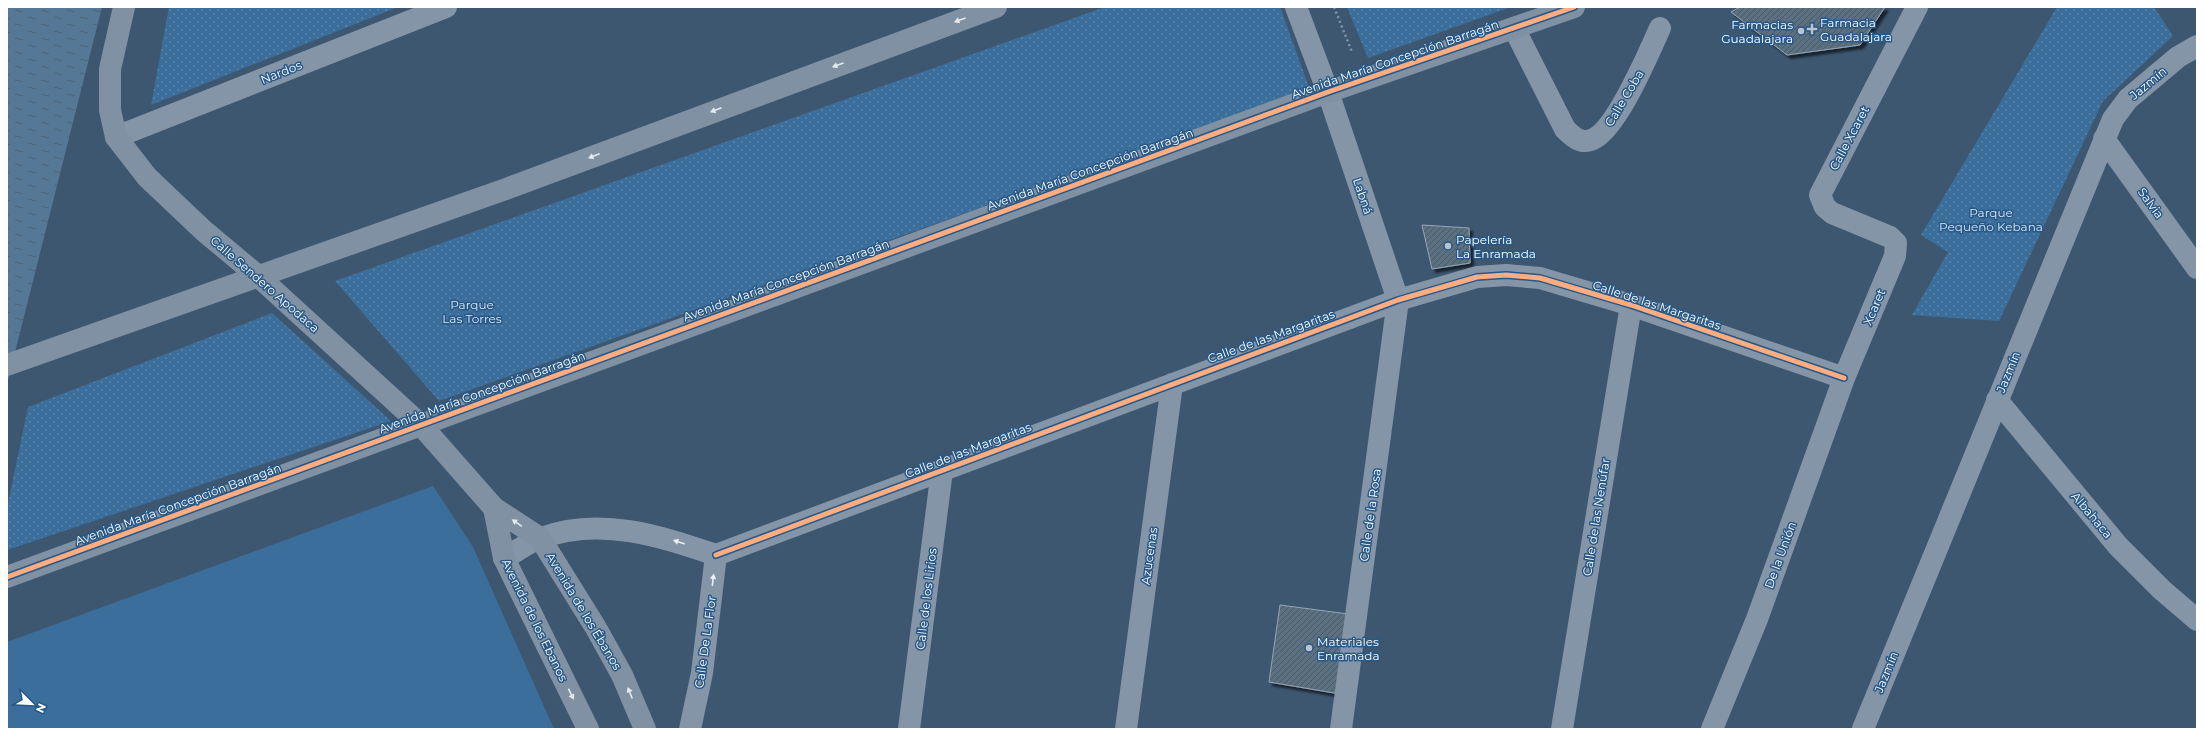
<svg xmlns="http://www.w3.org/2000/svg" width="2204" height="736" viewBox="0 0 2204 736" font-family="Montserrat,sans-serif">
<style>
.green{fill:#3c6e9c}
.park{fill:url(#park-dots)}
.water{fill:url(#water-ripples)}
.building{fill:url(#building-hatch);stroke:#97a6b5;filter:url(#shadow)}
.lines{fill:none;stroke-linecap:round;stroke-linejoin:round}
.path{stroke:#8495a7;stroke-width:2.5;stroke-dasharray:2 3;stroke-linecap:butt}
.street{stroke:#8495a7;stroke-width:22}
.secondary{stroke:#7f91a2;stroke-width:22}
.cycleway-casing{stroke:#275887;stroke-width:8}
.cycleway{stroke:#ffac80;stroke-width:5}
.oneway{fill:#e5e9ec}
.oneway2{fill:#edeff2}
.poi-dot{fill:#bbc4cd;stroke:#275887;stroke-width:1.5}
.labels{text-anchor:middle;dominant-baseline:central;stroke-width:3;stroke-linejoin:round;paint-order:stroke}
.poi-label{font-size:12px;fill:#fff;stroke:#275887;text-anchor:start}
.street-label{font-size:12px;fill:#fff;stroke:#275887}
.park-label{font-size:12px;fill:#d7e8f7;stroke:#275887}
</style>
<defs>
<pattern id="park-dots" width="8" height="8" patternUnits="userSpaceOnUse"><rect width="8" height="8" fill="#3c6e9c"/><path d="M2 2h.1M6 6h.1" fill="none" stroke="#5984ab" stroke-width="1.8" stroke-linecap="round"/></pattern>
<pattern id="water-ripples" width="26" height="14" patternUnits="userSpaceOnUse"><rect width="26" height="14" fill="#567897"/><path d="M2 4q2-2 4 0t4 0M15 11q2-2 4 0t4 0" fill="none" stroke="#516272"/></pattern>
<pattern id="building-hatch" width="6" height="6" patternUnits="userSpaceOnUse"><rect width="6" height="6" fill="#5a6f83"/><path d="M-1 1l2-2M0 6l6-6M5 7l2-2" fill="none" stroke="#51585f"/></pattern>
<filter id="shadow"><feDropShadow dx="3.5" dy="3.5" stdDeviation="1" flood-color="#0009"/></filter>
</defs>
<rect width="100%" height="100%" fill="#3d5771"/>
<path class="green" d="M433 486 473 547 554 729H7V642Z"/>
<path class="park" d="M169 7H398L151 105Z
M1105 7H1280L1310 90 439 401 335 281Z
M1347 7H1511L1368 58Z
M2057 7H2154L2173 36 2103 101 1999 321 1912 315 1948 252 1921 235Z
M272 313 391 421 7 550V508L28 407Z"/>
<path class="water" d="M7 7H102L7 384Z"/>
<path class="building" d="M1740 7H1885L1860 45 1787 55 1731 12Z
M1422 225 1469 228 1470 263 1432 269Z
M1280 605 1348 614 1340 694 1269 682Z"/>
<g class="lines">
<path class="path" d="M1334 7 1352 52"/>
<path class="street" d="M1296 7 1328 92 1398 300 1341 729
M1514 28 1565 129C1572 136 1580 144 1591 140 1616 132 1649 52 1660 28
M116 137 446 7
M2104 139 2197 268
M1997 400 2118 546 2162 590 2197 620
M716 555 1398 300 1477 277 1506 275 1540 278 1631 305 1844 378
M504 558C516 552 528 542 541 538 600 516 660 536 716 555
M690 729 702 673 716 555
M909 729 942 470
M1126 729 1172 384
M1562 729 1631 305
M1712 729 1757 619 1844 378 1895 256 1896 243 1890 237 1832 213 1825 207 1820 195 1917 7
M1863 729 2113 119 2128 99 2178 57 2197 46"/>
<path class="secondary" d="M124 7 110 69V110L116 137 147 177 204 231 258 276 421 425 494 508 540 538 596 628 622 675 645 729
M7 365 506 189 996 7
M494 508 504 558 588 729
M7 577 1328 92 1574 7"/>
<g class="cycleway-casing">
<path id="cycleway" d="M716 555 1398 300 1477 277 1506 275 1540 278 1631 305 1844 378
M7 577 1328 92 1574 7"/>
</g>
<use href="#cycleway" class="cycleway"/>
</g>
<defs><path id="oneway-solid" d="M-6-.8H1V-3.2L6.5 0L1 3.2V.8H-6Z"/></defs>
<g class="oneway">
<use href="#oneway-solid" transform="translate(960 20) rotate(160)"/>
<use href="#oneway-solid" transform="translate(838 65) rotate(160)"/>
<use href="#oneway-solid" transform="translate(716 110) rotate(159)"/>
<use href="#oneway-solid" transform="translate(594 156) rotate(159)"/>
<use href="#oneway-solid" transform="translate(517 523) rotate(-146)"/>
<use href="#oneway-solid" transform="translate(630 693) rotate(-112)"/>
<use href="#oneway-solid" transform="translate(571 694) rotate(64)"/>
</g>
<g class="oneway2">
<use href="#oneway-solid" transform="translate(679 542) rotate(-161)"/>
<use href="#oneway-solid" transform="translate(713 580) rotate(-83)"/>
</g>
<g class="poi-dot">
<path d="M1810 23h4v4h4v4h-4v4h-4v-4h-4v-4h4z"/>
<circle cx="1801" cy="31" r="4"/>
<circle cx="1448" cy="246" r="4"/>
<circle cx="1309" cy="648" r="4"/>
</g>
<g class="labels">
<g class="poi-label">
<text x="1820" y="22">Farmacia<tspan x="1820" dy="14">Guadalajara</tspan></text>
<text x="1793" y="24" text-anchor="end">Farmacias<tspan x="1793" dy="14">Guadalajara</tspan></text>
<text x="1456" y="239">Papelería<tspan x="1456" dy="14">La Enramada</tspan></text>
<text x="1317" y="641">Materiales<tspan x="1317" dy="14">Enramada</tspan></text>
</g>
<g class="street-label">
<text transform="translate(1395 59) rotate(-19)">Avenida María Concepción Barragán</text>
<text transform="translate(281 72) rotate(-22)">Nardos</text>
<text transform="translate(2148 83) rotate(-40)">Jazmín</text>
<text transform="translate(1624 98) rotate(-59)">Calle Coba</text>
<text transform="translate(1849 138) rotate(-62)">Calle Xcaret</text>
<text transform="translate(1090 169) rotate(-20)">Avenida María Concepción Barragán</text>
<text transform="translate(1363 196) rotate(71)">Labná</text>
<text transform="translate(2151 203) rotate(54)">Salvia</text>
<text transform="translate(786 280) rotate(-20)">Avenida María Concepción Barragán</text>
<text transform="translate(265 284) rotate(41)">Calle Sendero Apodaca</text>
<text transform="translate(1657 305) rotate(18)">Calle de las Margaritas</text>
<text transform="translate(1874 307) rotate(-67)">Xcaret</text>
<text transform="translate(1271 336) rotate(-20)">Calle de las Margaritas</text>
<text transform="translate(2008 372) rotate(-68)">Jazmín</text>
<text transform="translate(482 392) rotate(-20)">Avenida María Concepción Barragán</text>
<text transform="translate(968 450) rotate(-21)">Calle de las Margaritas</text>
<text transform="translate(178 504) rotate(-20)">Avenida María Concepción Barragán</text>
<text transform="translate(1370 515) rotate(-82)">Calle de la Rosa</text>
<text transform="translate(2092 515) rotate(50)">Albahaca</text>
<text transform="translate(1596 517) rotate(-81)">Calle de las Nenúfar</text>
<text transform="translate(1780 555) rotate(-70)">De la Unión</text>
<text transform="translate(1149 556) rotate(-82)">Azucenas</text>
<text transform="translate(926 599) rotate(-83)">Calle de los Lirios</text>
<text transform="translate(584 611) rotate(59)">Avenida de los Ébanos</text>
<text transform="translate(535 620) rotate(64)">Avenida de los Ebanos</text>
<text transform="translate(705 642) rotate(-82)">Calle De La Flor</text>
<text transform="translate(1886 672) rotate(-68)">Jazmín</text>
</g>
<g class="park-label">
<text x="1991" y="212">Parque<tspan x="1991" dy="14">Pequeño Kebana</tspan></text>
<text x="472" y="304">Parque<tspan x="472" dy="14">Las Torres</tspan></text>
</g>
</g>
<rect width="2204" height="736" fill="none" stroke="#ffffff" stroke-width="16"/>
<g transform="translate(32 704) rotate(114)" stroke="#275887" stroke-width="3" paint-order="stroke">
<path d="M0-3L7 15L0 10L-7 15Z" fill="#ffffff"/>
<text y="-6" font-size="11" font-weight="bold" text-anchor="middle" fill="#ffffff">N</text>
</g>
</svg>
